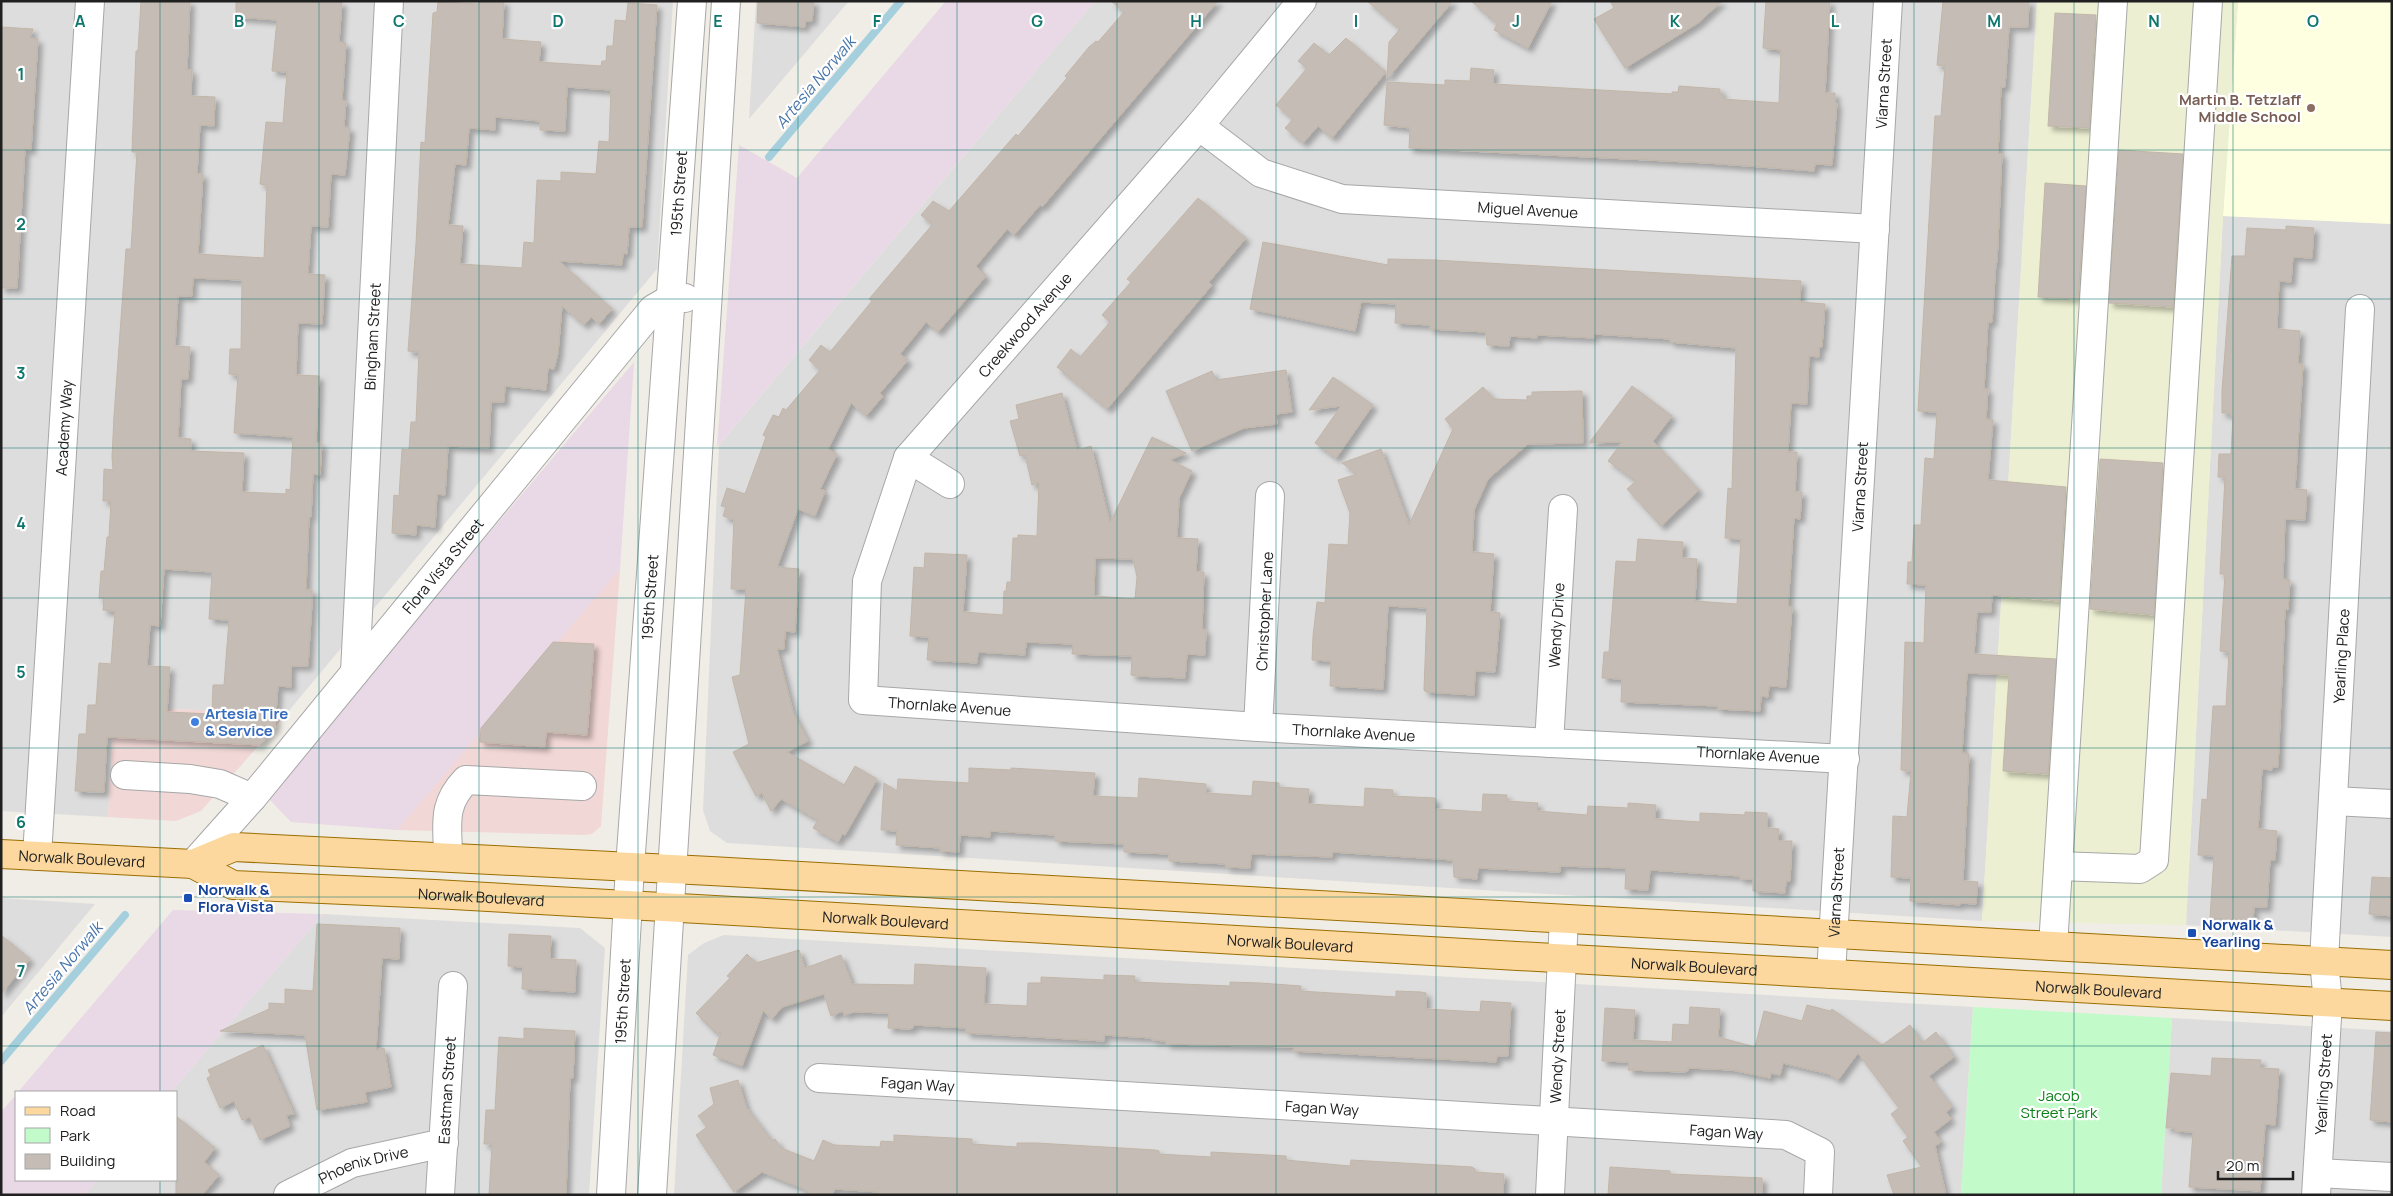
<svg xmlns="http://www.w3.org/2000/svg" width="2393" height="1196" viewBox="0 0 2393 1196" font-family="Manrope,sans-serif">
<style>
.residential{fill:#dedddd}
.commercial{fill:#f1d7d5}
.industrial{fill:#e9d8e5}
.education{fill:#feffe0}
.farmland{fill:#ecefd1}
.park{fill:#c3faca}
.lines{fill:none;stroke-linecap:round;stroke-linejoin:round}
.stream{stroke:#a6cfde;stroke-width:8}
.building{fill:#c5bdb5;stroke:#c2b5a8;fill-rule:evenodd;filter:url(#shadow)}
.minor-casing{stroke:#a7a7a7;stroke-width:30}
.major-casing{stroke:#9b6e00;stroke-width:30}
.minor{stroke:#fff;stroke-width:28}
.major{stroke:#fcd89f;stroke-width:28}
.grid{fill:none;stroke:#0f766e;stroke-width:1;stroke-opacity:0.55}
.education-dot{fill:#8d6e63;stroke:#fff;stroke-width:2}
.shop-dot{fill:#3f7fe0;stroke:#fff;stroke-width:2}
.transit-dot{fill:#1a4fb4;stroke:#fff;stroke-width:2}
.labels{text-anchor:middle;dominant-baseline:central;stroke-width:4.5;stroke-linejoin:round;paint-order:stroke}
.street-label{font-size:15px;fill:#202020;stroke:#fff}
.education-label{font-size:15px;font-weight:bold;fill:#785e54;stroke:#fff;text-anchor:end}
.shop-label{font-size:15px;font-weight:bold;fill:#366cbe;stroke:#fff;text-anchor:start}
.transit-label{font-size:15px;font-weight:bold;fill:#164399;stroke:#fff;text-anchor:start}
.park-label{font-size:15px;fill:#0b8019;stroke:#fff}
.water-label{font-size:16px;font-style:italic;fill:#4875a9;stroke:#fff}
.grid-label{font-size:16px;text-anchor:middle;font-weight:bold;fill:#0f766e;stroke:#fff;stroke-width:4.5;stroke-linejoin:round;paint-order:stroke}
</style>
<defs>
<filter id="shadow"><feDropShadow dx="4.5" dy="4.5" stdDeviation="2.5" flood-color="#0004"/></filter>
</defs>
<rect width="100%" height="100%" fill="#f0ede6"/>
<path class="residential" d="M1 1H673L657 269 287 713 115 707 108 817 1 811Z
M756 1H849L749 119Z
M1095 1H2037L1982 921 727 843 710 831 703 810 719 445Z
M2223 216 2392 224V937L2186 925Z
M1 898 95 904 1 1017Z
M323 914 580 928 605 948 589 1195H84L97 1180H176V1092H171Z
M724 935 1973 1007 1961 1195H674L688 955 704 943Z
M2172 1018 2392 1031V1195H2161Z"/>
<path class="commercial" d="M620 569 601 826 592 834 584 835 397 830 553 642Z
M115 707 287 713 201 811 176 821 108 817Z"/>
<path class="industrial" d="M946 1H1095L717 447 739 145 797 178Z
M634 362 620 569 397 830 291 822 269 799 275 786Z
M173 910 323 914 171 1092H18Z
M16 1095V1180H97L84 1195H1V1112Z"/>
<path class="education" d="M2238 1H2392V224L2223 216Z"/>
<path class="farmland" d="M2037 1H2238L2223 216 2186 925 1982 921Z"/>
<path class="park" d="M1973 1007 2172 1018 2161 1195H1961Z"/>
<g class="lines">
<path class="stream" d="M769 157 901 1
M1 1061 125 915"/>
</g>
<path class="building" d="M141 1H190L187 70H192L191 96 215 97 214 126 200 125 197 174H203L198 254 264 258 267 185 260 184 266 122 283 123 287 72 272 71 277 20 236 17V1L342 2 339 42 346 43 342 100 346 101 344 127 350 128 345 175 331 174 328 227 311 226 308 274 325 275 322 324 298 323 296 375 319 376 316 443H322L320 475 313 474 311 517H309L306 590H312V603L308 666H291V687L278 686 275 727 260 745 107 737 104 792H97L75 791 79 734H86L88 705H96L99 663 111 664 115 611 103 610 104 598H99L101 571H104L107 537H109L111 501H103L104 469 113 470 112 457 114 416 126 249H131L137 152H132L136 51H138ZM193 278 242 280 241 349H230L229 374 238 375 234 433 293 437 290 490 286 489V494L242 492 244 453 191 451V439L178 438 181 379H188L190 347 175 346 178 296H192ZM164 569 212 572 209 619 229 620 224 685H213L212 714 167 712 170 667 147 666 150 625 160 626Z
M479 1H504L502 39 541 42 539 62 601 66 602 61H606L607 46H613L615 20 626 21 628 3 657 5 642 227H629L627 254 623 253 622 265 559 261 612 309 599 324 591 317 584 325 562 306 558 353 554 369 548 368 546 390 505 386 504 402H491L489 448 448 446 445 495 437 494 435 527 416 525V535L392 533 394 495 399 496 402 449 409 450 411 422H416L419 352 408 351 416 244 421 142 425 143 433 13 437 12 438 2 479 4ZM567 87 611 90 609 142 599 141 596 174 561 172V181L537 180 534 243 524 242 522 268 460 264 463 226 448 225 455 164 466 165 469 128 495 130V117L540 121V130L565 131Z
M758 1H814L812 21H805V27L757 23Z
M1111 1H1218L1042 207 1040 205 1014 235 1007 229 976 266 986 276 938 332 926 322 900 354 908 360 880 393 883 396 866 416 851 403 828 449 837 454 820 489 825 491 815 516 798 509 777 567 799 569 795 632 785 631 784 649H777L793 712 808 741 787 752 844 785 855 766 877 779 845 835 842 834 838 842 813 828 818 820 781 799 771 811 762 793 756 796 733 752 749 744 732 677 740 675 746 589H731L734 520 723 516 726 507 721 506 727 488 745 494 766 437 763 435 773 415 779 417 783 408 786 410 820 370 809 360 821 345 830 352 872 301 869 299 932 225 921 215 933 201 949 211 1016 134 1018 136 1067 78 1065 76 1089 47 1096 41 1098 42 1124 12Z
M1367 1H1453L1387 79 1389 42 1400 29Z
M1471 1H1552L1528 48 1494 30 1497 24Z
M1610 1H1722L1698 23 1625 68 1594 19 1614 8Z
M1766 1H1830L1825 93H1835V103H1837L1832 165 1815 164 1814 171 1707 163 1409 148 1410 128 1384 125 1387 82 1445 85V80L1470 81 1471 68 1494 70 1493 84 1672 94V92H1678L1679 86 1720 89V94H1723V99L1779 103 1781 50 1763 48Z
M1943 1H2029L2028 27H2009L2005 87H2001L1998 154H2002L1997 263H1996L1992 322H1988L1984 389H1988L1986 419 1993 420 1988 480 2066 487 2059 601 1992 595 1991 612H1977L1974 654 2056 659 2048 774 2003 771 2009 675 1967 673 1962 753 1969 754 1963 881 1978 882 1976 904 1960 903V905L1910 901 1911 878 1891 877 1893 816 1907 817 1911 771 1901 770 1905 642 1924 643 1926 585 1907 584 1908 562H1912L1914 525H1921L1925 458 1934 459 1937 412 1918 411 1935 116H1941L1945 66 1937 65Z
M2055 13 2096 15 2089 128 2048 126Z
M1 27 33 29 30 38 38 39 31 150 25 149 17 288H1Z
M1346 38 1386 72 1332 138 1318 126 1303 143 1285 128 1293 119 1276 105 1307 68 1298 61 1314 43 1329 55Z
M2119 150 2183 154 2173 307 2109 303Z
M2045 183 2086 186 2078 299 2038 297Z
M1198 198 1246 238 1209 282 1212 285 1107 409 1057 367 1071 349 1080 357 1110 322 1102 315 1131 282 1127 279Z
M2286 226 2314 228 2312 258 2293 257 2291 282 2279 281 2277 329 2300 331 2298 364H2303L2295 489 2307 490 2305 520 2285 519 2283 579 2290 580 2288 610 2285 609 2278 767H2272V770L2262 769 2258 829 2277 831 2275 860H2270L2267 907H2254L2253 921 2210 918 2214 856 2198 855 2202 799 2207 800 2213 706H2226L2229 652 2220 651 2225 574H2220L2225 477H2218L2219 454H2231L2233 416H2230V413H2222V391L2232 256H2245L2247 228 2286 230Z
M1263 242 1388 265V259L1434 260 1801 281 1800 302 1825 304 1822 347H1819V357L1809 356 1807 404 1791 403 1788 452H1797L1795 492H1802L1800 519 1794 518 1788 607H1792L1786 687 1769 686 1768 697 1761 696 1760 711 1717 709 1718 706 1621 702 1622 679 1602 678 1604 652H1609L1616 561 1636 562 1638 539 1683 542 1682 558 1697 559 1695 601 1737 604 1741 539 1725 538 1728 488 1732 489 1736 348 1670 342V339L1594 334V338L1537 335V338L1510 336 1509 346 1487 345 1486 332 1430 329V325L1395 323 1396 304 1361 302 1355 331 1250 309Z
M1286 370 1292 412 1276 414 1277 424 1244 428 1192 451 1166 391 1212 371 1216 380Z
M1333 377 1373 405 1336 458 1315 443 1341 406 1309 410Z
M1632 386 1672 416 1653 441 1699 490 1661 526 1627 489 1636 481 1608 461 1622 442 1589 443Z
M1483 387 1494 399 1527 400V396H1532V392L1582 391 1583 443 1528 444 1488 479 1474 510 1472 552 1494 554 1490 612 1500 613 1495 672 1475 671 1474 695 1426 692 1424 690 1427 608 1388 606 1383 689 1330 686 1331 661 1312 660 1313 636 1317 602 1325 603 1329 544 1348 545 1350 513 1338 480 1357 474 1342 463 1381 449 1409 525 1453 429 1445 419Z
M1062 393 1077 450 1091 446 1110 523 1152 437 1186 453 1170 460 1192 471 1179 498 1177 538 1198 539 1196 572H1204L1202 629 1206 630 1205 655 1187 654 1185 678 1136 676 1131 675 1132 656 1072 654 1073 644 1026 642 1025 655 978 652 977 663 927 660 929 637 910 636 914 567 924 568 925 553 967 555 963 612 1003 615 1004 591H1006L1007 582H1011L1013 538H1018V535L1037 536 1039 483 1032 485 1025 455 1020 456 1010 421 1019 419 1016 405ZM1095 558 1133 559 1137 577 1135 599 1094 596Z
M2100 459 2163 463 2154 615 2090 609Z
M553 642 594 644 587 735 546 732 545 747 480 742 481 728Z
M969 768 1011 770V768L1095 773 1093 796 1138 798 1139 778 1206 784V793L1252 796 1253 781 1279 783V787L1309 789 1308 804 1364 807 1365 788 1393 790 1392 796 1435 798V809L1482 812 1483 794 1507 795 1506 801 1538 803 1537 811 1587 815 1588 806 1628 808V803L1656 805 1655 819 1700 822V813L1745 815V812L1767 813V828L1779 829 1778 841H1792L1790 881H1786L1785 893 1753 891V879H1740V876L1650 870 1648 890 1625 889 1626 868 1560 866V872H1557L1478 868 1477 879 1454 877 1453 860 1332 852V857L1251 854 1250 868 1226 867V864L1169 861V854L1124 852V844L1055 841V835L990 831V837L960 835 959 852 940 851V848L896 845 897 831 881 830 884 783 897 791 898 779 969 783Z
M2372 877 2392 878V916L2369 914Z
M317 924 400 928 399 959 382 958 376 1050 384 1048 391 1087 365 1092 367 1102 317 1110 305 1035 220 1031 269 1009V1003L285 1004V989L313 991Z
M509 934 551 936 550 959 576 960 575 992 522 989 523 967 508 966Z
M1 935 30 959 1 994Z
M799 950 805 968 841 955 852 984 914 985 915 964 986 968 984 1004 1027 1006 1028 983H1041V977L1104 980V975L1135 976 1134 982 1230 986V982L1260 983 1301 986 1300 991 1396 997V991L1421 992 1426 993V1009L1480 1012 1481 1001 1511 1003 1508 1056H1497L1496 1062 1293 1051 1294 1047 1166 1044V1041L1152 1040V1038L1104 1035V1041L966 1033V1028L914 1025 913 1028 910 1029 888 1028 889 1013 854 1012 844 1015 843 1011 831 1016 824 994 782 1007 772 1019 763 1011 742 1066 713 1055 721 1033H716L696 1013 730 978 727 976 747 954 756 963Z
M1807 1005 1830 1011 1832 1009 1882 1045 1910 1025 1922 1043 1936 1032 1954 1057 1929 1076 1952 1107 1946 1112 1951 1119 1934 1132 1941 1142 1935 1146 1946 1195H1894L1887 1175 1922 1167 1903 1141 1908 1137 1891 1114 1899 1108 1858 1053 1838 1080 1829 1074 1783 1063 1780 1075 1771 1073 1770 1078 1732 1070 1688 1068V1071L1684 1072 1628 1070 1629 1062 1602 1061 1605 1008 1635 1010 1633 1040 1672 1042 1673 1024 1689 1025 1690 1007 1720 1009 1718 1037 1755 1047 1764 1011 1802 1021Z
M524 1028 575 1031 573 1078H570L566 1195H489L492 1144H484L486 1110H495L499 1037 524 1039Z
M2376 1032 2392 1033V1122L2370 1120Z
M263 1045 294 1114 286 1115 290 1126 260 1140 250 1117 242 1120 234 1101 220 1108 207 1078 211 1076 208 1070Z
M2212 1058 2261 1060 2260 1068 2279 1069 2275 1125 2265 1124 2260 1191 2189 1187 2193 1132 2175 1131V1128H2166L2171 1073 2211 1076Z
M738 1080 746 1107 772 1141 775 1139 781 1148 814 1161 823 1140 834 1145 880 1147 881 1141 894 1142V1135L972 1139V1144L1017 1147V1143H1037L1155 1150 1159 1151V1154L1211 1157V1152L1286 1156V1160L1350 1166 1351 1160 1472 1167 1475 1169V1172L1504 1174 1503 1195H878L879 1192 835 1189 832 1195H813L802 1188 762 1172 734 1192 696 1135 707 1127 698 1116 714 1104 710 1088Z
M176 1116 215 1148 204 1162 219 1175 202 1195H176Z
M1610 1167 1670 1171V1174L1762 1178V1195H1608Z"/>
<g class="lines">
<g class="minor-casing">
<g id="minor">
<path id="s1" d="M1302 1 1199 126 908 458 867 581 863 700 1258 727 1845 759"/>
<path id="s2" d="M1199 126 1261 173 1342 199 1875 229"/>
<path d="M908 458 950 484"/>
<path id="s3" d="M355 672 389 1"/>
<path id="s4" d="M1258 727 1270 496"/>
<path id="s5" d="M1549 743 1563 509"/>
<path d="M125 775 190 779 220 784 252 798"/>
<path d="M2333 801 2392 804"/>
<path id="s6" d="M37 856 90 1"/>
<path d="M448 857C448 825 441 806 466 780L582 786"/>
<path id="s7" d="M193 864 252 798 653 309 672 298H685"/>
<path d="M2058 866 2140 869 2154 860 2208 1"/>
<path d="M2053 946 2113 1"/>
<path id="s8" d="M1831 974 1888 1"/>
<path id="s9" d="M819 1078 1786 1135 1820 1152 1818 1195"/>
<path d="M2318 1173 2392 1177"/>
<path id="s10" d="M288 1195 352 1163 444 1143"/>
<path id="s11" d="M440 1195 453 986"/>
<path id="s12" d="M611 1195 630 867 692 1"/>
<path d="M652 1195 726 1"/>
<path id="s13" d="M1550 1195 1564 919"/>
<path id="s14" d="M2316 1195 2328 1002 2324 961 2325 942 2360 309"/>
</g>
</g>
<g class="major-casing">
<g id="major">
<path id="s15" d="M1 854 193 864 233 885 435 894 2392 1006"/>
<path d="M193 864 234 847 711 871 2392 965"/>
</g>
</g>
<use href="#minor" class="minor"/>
<use href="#major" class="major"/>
</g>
<path class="grid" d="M160 1V1092M319 1V1195M479 1V1195M638 1V1195M798 1V1195M957 1V1195M1117 1V1195M1276 1V1195M1436 1V1195M1595 1V1195M1755 1V1195M1914 1V1195M2074 1V1195M2233 1V1195M1 150H2392M1 299H2392M1 448H2392M1 598H2392M1 748H2392M1 897H2392M1 1046H2392M160 1180V1195"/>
<circle class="education-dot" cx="2311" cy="108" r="5"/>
<circle class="shop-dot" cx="195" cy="722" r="5"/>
<g class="transit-dot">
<rect x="183" y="893" width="10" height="10" rx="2.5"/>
<rect x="2187" y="928" width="10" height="10" rx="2.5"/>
</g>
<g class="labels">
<g class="street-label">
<text stroke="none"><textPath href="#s8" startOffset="892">Viarna Street</textPath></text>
<text stroke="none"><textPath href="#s12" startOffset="1004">195th Street</textPath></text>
<text stroke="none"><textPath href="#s2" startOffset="349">Miguel Avenue</textPath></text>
<text transform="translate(1025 325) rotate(-49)">Creekwood Avenue</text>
<text stroke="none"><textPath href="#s3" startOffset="336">Bingham Street</textPath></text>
<text stroke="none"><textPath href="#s6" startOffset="429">Academy Way</textPath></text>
<text stroke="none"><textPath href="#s8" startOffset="488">Viarna Street</textPath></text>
<text stroke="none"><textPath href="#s7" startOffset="389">Flora Vista Street</textPath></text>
<text stroke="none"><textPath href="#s12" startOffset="599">195th Street</textPath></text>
<text stroke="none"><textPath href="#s4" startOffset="116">Christopher Lane</textPath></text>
<text stroke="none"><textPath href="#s5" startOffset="118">Wendy Drive</textPath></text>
<text stroke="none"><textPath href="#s14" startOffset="540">Yearling Place</textPath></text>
<text stroke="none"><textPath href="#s1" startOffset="939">Thornlake Avenue</textPath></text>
<text stroke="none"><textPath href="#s1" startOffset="1344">Thornlake Avenue</textPath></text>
<text stroke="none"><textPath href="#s1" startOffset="1749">Thornlake Avenue</textPath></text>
<text stroke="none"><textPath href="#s15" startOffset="81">Norwalk Boulevard</textPath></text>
<text stroke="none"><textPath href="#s8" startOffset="82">Viarna Street</textPath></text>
<text stroke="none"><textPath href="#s15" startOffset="486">Norwalk Boulevard</textPath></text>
<text stroke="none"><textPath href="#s15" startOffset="891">Norwalk Boulevard</textPath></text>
<text stroke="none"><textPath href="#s15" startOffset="1296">Norwalk Boulevard</textPath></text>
<text stroke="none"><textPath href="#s15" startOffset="1701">Norwalk Boulevard</textPath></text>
<text stroke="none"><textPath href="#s15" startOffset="2106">Norwalk Boulevard</textPath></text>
<text stroke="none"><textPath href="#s12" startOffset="194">195th Street</textPath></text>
<text stroke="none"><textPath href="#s13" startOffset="139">Wendy Street</textPath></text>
<text stroke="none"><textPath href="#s9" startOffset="99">Fagan Way</textPath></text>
<text stroke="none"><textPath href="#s14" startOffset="111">Yearling Street</textPath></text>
<text stroke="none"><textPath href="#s11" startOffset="105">Eastman Street</textPath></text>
<text stroke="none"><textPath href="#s9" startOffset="504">Fagan Way</textPath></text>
<text stroke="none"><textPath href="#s9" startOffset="909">Fagan Way</textPath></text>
<text stroke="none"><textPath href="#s10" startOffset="82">Phoenix Drive</textPath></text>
</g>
<g class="education-label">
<text x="2301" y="99">Martin B. Tetzlaff<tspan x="2301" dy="17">Middle School</tspan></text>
</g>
<g class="shop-label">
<text x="205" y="713">Artesia Tire<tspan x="205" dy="17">&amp; Service</tspan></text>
</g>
<g class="transit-label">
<text x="198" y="889">Norwalk &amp;<tspan x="198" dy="17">Flora Vista</tspan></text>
<text x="2202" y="924">Norwalk &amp;<tspan x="2202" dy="17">Yearling</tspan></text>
</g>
<g class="park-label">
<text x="2059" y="1095">Jacob<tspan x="2059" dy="17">Street Park</tspan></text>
</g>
<g class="water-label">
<text transform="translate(815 82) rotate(-50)">Artesia Norwalk</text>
<text transform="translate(62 968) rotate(-50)">Artesia Norwalk</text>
</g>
</g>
<g class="grid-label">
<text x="80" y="27">A</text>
<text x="239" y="27">B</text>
<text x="399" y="27">C</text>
<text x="558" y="27">D</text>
<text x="718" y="27">E</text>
<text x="877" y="27">F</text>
<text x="1037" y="27">G</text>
<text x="1196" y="27">H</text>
<text x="1356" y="27">I</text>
<text x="1516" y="27">J</text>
<text x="1675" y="27">K</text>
<text x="1835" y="27">L</text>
<text x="1994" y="27">M</text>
<text x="2154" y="27">N</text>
<text x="2313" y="27">O</text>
<text x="21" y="80">1</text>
<text x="21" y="230">2</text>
<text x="21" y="379">3</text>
<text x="21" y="529">4</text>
<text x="21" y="678">5</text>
<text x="21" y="828">6</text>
<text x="21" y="977">7</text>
</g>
<rect width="2393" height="1196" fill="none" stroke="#202020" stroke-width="5"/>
<rect x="15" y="1091" width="162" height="90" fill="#ffffff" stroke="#a6a6a6"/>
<rect x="25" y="1107" width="25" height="8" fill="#fcd89f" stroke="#a6a6a6"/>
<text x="60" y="1116" font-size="15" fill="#202020">Road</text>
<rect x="25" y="1128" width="25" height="15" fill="#c3faca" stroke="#a6a6a6"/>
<text x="60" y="1141" font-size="15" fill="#202020">Park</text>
<rect x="25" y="1154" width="25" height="15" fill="#c5bdb5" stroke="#a6a6a6"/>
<text x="60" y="1166" font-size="15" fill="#202020">Building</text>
<path d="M2218 1171v8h75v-8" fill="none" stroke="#202020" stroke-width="2.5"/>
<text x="2226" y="1171" font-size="15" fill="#202020" stroke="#ffffff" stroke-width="4" paint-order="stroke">20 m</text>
</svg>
